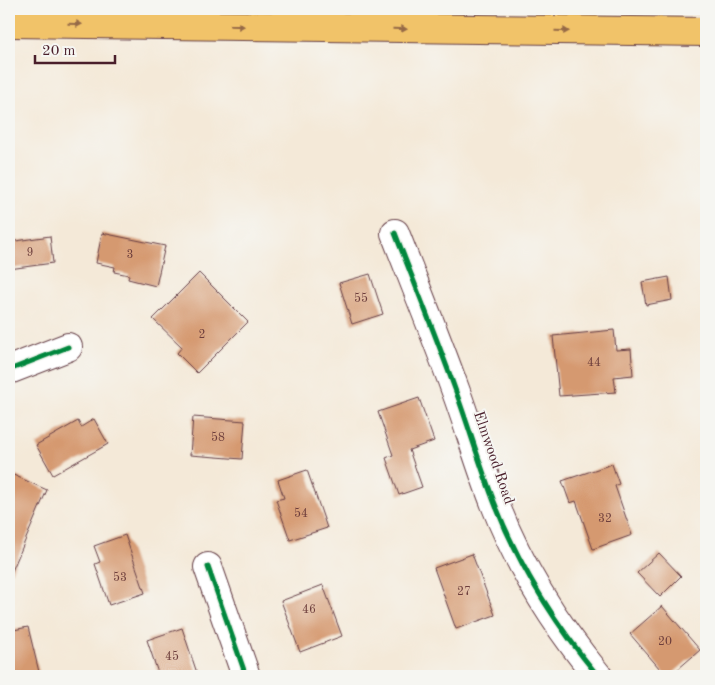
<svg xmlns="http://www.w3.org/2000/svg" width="715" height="685" viewBox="0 0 715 685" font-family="'Old Standard TT',serif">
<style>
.building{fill:#d59970}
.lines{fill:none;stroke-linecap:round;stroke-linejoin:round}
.street-casing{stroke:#643d45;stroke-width:30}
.highway-casing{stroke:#643d45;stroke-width:30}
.street{stroke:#fff;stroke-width:28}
.highway{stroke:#f1c369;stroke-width:28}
.cycleway-casing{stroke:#f6f6f2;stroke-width:8}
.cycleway{stroke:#00873e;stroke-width:5}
.oneway{fill:#956947}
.labels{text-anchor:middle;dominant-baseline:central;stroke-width:4;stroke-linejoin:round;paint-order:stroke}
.number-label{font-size:12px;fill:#6d3e3c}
.street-label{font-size:15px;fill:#4a1f2b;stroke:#f6f6f2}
</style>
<rect width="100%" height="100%" fill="#f6f6f2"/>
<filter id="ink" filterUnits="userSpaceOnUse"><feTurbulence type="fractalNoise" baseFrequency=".02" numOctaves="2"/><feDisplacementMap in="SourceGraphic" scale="10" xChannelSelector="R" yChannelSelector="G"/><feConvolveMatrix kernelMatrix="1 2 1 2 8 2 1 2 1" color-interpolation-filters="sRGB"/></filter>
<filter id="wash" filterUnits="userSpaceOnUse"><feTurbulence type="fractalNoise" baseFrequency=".0096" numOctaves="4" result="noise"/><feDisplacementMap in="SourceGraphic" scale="20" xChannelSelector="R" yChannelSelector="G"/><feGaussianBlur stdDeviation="1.12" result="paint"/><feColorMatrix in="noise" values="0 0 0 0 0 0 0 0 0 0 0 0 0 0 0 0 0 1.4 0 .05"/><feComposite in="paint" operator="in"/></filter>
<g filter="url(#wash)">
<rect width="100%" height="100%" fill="#f4e9d8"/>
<g id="blocks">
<path class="building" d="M102 233 165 246 156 286 128 279 129 275 114 272 115 267 96 263Z
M50 236 53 263 9 269V242Z
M199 273 248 322 197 373 177 353 182 347 153 319Z
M370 274 383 314 352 324 339 283Z
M669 277 672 300 646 305 642 282Z
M614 330 616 350 631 349 633 375 614 377 616 392 559 396 553 336Z
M419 398 434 441 409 450 422 487 399 495 386 458 393 455 378 412Z
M193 417 245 421 242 459 190 455Z
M94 419 108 444 53 475 36 445 78 421 81 427Z
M612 464 619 484 615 486 632 535 593 549 576 501 570 503 562 481Z
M307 470 327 528 290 540 276 500 284 498 278 480Z
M9 473 47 490 9 578Z
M125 535 145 593 109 605 95 564 100 562 94 546Z
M659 553 681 576 660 597 637 573Z
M472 554 495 615 456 629 434 568Z
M323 585 342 636 300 652 281 601Z
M662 606 700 650 670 676H666L630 634Z
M28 627 40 676H9V631Z
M182 628 198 676H159L147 640Z"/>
</g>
</g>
<g filter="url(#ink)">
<use href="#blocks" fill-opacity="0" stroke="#643d45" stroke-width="1"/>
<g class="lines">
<g class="street-casing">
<path id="street" d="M395 233C415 285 436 336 455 389 469 427 480 466 495 504 519 566 556 625 598 676
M9 370 68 347
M208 567 246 676"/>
</g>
<g class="highway-casing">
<path id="highway" d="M9 23 706 32"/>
</g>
<use href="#street" class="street"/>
<use href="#highway" class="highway"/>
<g class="cycleway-casing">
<path id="cycleway" d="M395 233C415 285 436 336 455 389 469 427 480 466 495 504 519 566 556 625 598 676
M9 370 68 347
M208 567 246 676"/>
</g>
<use href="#cycleway" class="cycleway"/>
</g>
<defs><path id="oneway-solid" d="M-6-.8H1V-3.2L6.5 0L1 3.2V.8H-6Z" transform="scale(1.25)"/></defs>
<g class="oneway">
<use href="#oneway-solid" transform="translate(75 24) rotate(1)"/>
<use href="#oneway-solid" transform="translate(237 26) rotate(1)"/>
<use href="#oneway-solid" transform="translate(400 29) rotate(1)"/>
<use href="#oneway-solid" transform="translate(562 31) rotate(1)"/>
</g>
</g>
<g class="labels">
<g class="number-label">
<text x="30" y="253">9</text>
<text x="130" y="255">3</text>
<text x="361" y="299">55</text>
<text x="202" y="335">2</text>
<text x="594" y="363">44</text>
<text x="218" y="438">58</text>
<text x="301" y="514">54</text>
<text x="605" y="519">32</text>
<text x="120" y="578">53</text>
<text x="464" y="592">27</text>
<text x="309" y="610">46</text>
<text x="665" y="642">20</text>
<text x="172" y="657">45</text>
</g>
<g class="street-label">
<text transform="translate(493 458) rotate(71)">Elmwood Road</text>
</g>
</g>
<rect width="715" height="685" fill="none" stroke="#f6f6f2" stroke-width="30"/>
<path d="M35 55v8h80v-8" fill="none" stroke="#4a1f2b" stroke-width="2.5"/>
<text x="42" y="55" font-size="15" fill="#4a1f2b" stroke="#f6f6f2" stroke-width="4" paint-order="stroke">20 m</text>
</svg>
